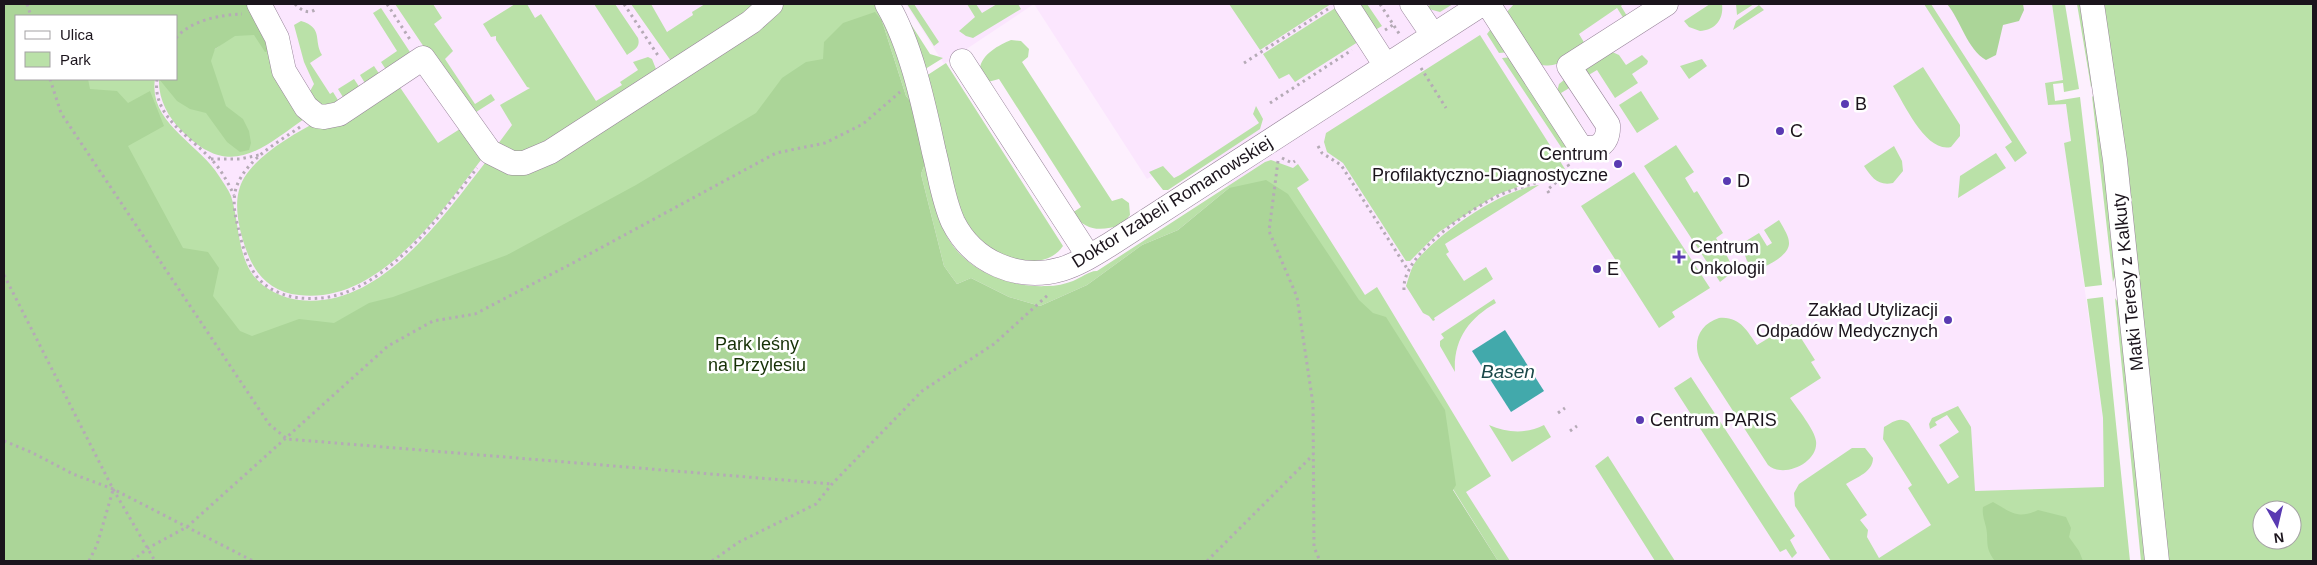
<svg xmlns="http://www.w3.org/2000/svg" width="2317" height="565" viewBox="0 0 2317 565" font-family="Helvetica,sans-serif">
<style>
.built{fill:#fbe6fe}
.green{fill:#bae1a8;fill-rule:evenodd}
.forest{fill:#abd598}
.water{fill:#42a9ab}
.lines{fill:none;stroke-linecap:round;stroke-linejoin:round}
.minor-casing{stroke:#978499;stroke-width:25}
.path{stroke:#b5aab6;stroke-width:3;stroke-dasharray:2.5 4;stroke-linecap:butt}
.minor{stroke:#fff;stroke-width:24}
.poi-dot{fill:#593ab2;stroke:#fff;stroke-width:2}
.labels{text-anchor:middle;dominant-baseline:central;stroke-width:5;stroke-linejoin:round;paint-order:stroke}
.poi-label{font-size:18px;fill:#1b141c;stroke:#fff;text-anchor:start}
.street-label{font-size:18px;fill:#1b141c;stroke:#fff}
.park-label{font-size:18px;fill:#163106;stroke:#fff}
.water-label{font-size:19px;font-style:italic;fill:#1a4849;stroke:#fff}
</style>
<rect width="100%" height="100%" fill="#fdf0fe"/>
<path class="built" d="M183 4H821L273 395 75 79H176V16Z
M906 4H2052L2063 80 2045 83 2048 105 2066 103 2071 142 2064 143 2103 418 2105 487 1995 561H1498L1453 489 1228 186 1211 159 1166 189 1156 174 1147 179 1034 4 944 64Z"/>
<path class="green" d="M395 4H433L442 18 434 24 453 51 445 59 475 104 491 94 495 100 473 114 426 50Z
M515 4H527L535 18 541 14 596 101 622 85 620 82 638 70 633 62 648 57 652 59 656 69 533 155 495 148 512 125 500 105 530 88 527 87 496 40V36L491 37 483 24Z
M594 4H615L638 38C641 48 633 50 627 55Z
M631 4H651L667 32 693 15 692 12 705 4H763L671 61Z
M779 4H876L891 34 913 104 906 96 882 21 857 61 273 395 75 79H155C148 123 200 144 219 176 223 182 228 189 231 196 239 221 237 249 251 272 261 288 282 298 299 300 381 310 444 215 488 159L503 166Z
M898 4 930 54 943 58 922 71Z
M907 4H914L939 42 934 46Z
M967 4H976L982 13 997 4H1018L1021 9 973 38 966 36 959 31 975 17Z
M1229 4H1331L1260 50Z
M1351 4H1367L1382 26 1370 33Z
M1432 4H1453L1440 12 1425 8Z
M1514 4H1623L1621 6 1627 16 1624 19 1617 8 1579 34 1585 44 1583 47C1569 57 1557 70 1539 64L1504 15Z
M1710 4H1722C1724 20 1715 30 1700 31L1689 27 1684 21Z
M1736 4H1754L1737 15Z
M1924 4H1931L2027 153 2015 162 2005 147 2012 142Z
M2052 4H2065L2079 89 2064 92 2063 83 2053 84 2055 101 2080 97 2102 285 2085 287 2064 143 2071 141 2066 104 2048 105 2045 83 2063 80Z
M2077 4H2082L2095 80 2091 87Z
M2103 4H2313V561H2167L2125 158ZM2262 510H2292V540H2262Z
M1340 5 1361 40 1295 82 1289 74 1279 79 1263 54Z
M1759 5 1764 10 1733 30 1736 21Z
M381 8 410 52 389 74 381 62 397 51 373 13Z
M257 17 307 117C261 149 230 181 181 130 168 117 158 98 159 79H176Z
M301 21C324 28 313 40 322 55L310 63 330 94 333 92 341 105 327 111 309 93 314 84 304 62 294 25Z
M1493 26 1510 52 1499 53 1487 34Z
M1480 35 1565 169 1496 195 1439 232 1410 261H1406L1343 163 1327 152 1324 142 1326 133Z
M1011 40 1021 41 1029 49 1028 57 1022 62 1112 201 1122 198 1129 203 1130 215 1122 225C1100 231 1087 232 1072 213L1081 207 999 79 988 82 980 68C982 54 999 45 1011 40Z
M1610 51 1619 55 1626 65 1642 55 1648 61 1647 64 1632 74 1638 83 1615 98 1597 70 1587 76 1583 68Z
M1513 57 1571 146 1563 150 1502 58Z
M1702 59 1707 66 1689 79 1680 66Z
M946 63 1063 246C1046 271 1006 261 986 245 974 236 967 224 961 211L923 78Z
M374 66 382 78 368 88 360 75Z
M1923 67 1960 125V136L1951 147C1926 153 1905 105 1893 86Z
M354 79 362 91 346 102 338 89Z
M1564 80 1571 87 1561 93 1587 135 1583 137 1557 92 1559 84Z
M397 83 438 143 463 127 484 156C442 211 379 305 299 295 272 292 256 276 247 252 239 230 231 200 244 178 268 138 355 104 397 83Z
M1641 91 1659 119 1637 133 1619 105Z
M2092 96 2098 101 2116 274 2113 282Z
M1256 106 1263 119 1260 129 1168 190H1163L1149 172 1163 166 1174 178 1180 175 1259 123 1253 114Z
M1676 145 1694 172 1685 178 1694 193 1697 191 1723 233 1716 238 1719 243 1716 245 1720 252 1724 250 1732 266 1730 274 1720 282 1644 166Z
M1894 146 1902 161 1903 171 1893 183C1878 186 1872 178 1864 166Z
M1996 153 2006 168 1958 198 1960 176Z
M1271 160 1293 168 1298 164 1309 180 1297 188 1365 295 1377 287 1491 476 1466 492 1510 561H1498L1453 489 1229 188 1178 230 1142 245 1087 285 1040 306 1009 297 971 278 957 284 944 266 921 174 926 161C932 183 935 207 943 228 959 268 1006 288 1047 286 1056 286 1065 284 1073 281 1080 278 1091 270 1097 271L1265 162Z
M1634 172 1710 288 1672 312 1675 317 1659 328 1581 206Z
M1539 185 1445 244 1449 252 1446 254 1464 281 1486 267 1493 279 1434 318 1435 320 1433 321 1429 316 1423 313 1406 286C1409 277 1411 268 1416 261 1440 232 1502 189 1539 185Z
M1779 220C1790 239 1796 247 1775 261 1768 265 1764 268 1756 268L1747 261 1741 244 1759 233 1767 246 1772 243 1764 230Z
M2103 297 2130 561H1831L1795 506 1794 493 1799 484 1852 448H1865L1873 458C1873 472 1857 477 1846 484L1867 515 1860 520 1868 530 1867 537 1879 558 1931 525 1908 488 1912 485 1883 439 1884 427C1893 422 1900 416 1909 423L1948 484 1959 477 1939 445 1959 432 1947 415 1935 422 1937 425 1930 429 1929 424 1932 418 1958 406 1971 427 1975 491 2104 487 2103 418 2087 299Z
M2115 298 2120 305 2147 561H2141Z
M1494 299 1496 303C1469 318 1453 340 1455 372L1440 346V341L1444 338 1441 334Z
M1719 318C1740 316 1747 331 1757 345L1792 324 1815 360 1811 362 1821 378 1790 398C1797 408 1815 430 1816 441 1819 463 1783 479 1768 465L1700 360C1692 341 1700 324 1719 318Z
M1691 377 1795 536 1790 540 1797 553 1792 558 1786 549 1780 552 1674 388Z
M1489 425C1507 433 1527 434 1544 425L1551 437 1512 462Z
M1608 456 1675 561H1655L1595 466Z"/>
<path class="forest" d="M4 4H253L271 51 265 52 254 35 235 36 215 49 211 61 226 106 243 119 249 131 251 143 249 150 240 152 227 142 206 113 190 109 177 101 159 79H176V16H16V79H88L90 89 117 91 128 103 150 91 164 126 128 146 183 248 208 252 219 268 213 296 240 331 252 336 299 319 334 323 369 303 393 297 507 255 636 185 756 113 782 78 806 62 823 59 824 42 843 23 875 12 882 21 906 96 913 104 926 161 921 174 944 266 957 284 971 278 1009 297 1040 306 1087 285 1142 245 1178 230 1229 188 1266 180 1288 194 1359 300 1373 313 1386 317 1445 410 1456 485 1453 490 1498 561H4Z
M1947 4H2023L2024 10 2019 21 2003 25 1996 55 1986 60C1967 49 1961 21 1947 4Z
M1993 502C2011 512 2018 520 2038 510L2066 517 2071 528 2069 537 2079 551 2083 561H1995C1984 547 1989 541 1986 527 1984 519 1982 514 1983 507Z"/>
<path class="water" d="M1505 330 1544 391 1511 412 1472 351Z"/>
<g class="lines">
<g class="minor-casing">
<path id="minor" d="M259 4 277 38 284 71 306 107 317 116 324 117 339 114 423 58 490 152 512 163H524L550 152 751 22 771 4
M887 4C911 44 924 106 934 152 940 175 943 200 953 222 973 262 1018 282 1062 269 1079 264 1094 254 1109 245L1482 4
M1346 4 1386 66
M1412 4 1433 35
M1488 4 1579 145C1596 153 1609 144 1608 125L1569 66 1666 4
M2092 4 2115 160 2157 561
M962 61 1089 257"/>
</g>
<path class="path" d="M27 4 31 16
M295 4C301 10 308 15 316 9
M387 4 411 41
M624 4 659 57
M1380 4 1400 35
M1385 30 1393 25
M176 38C191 20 220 15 242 14
M1244 63 1328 9
M1421 68 1446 108
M50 79 61 113 269 424 287 439 832 484
M157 79C152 117 190 136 211 159 221 169 228 183 234 195
M1270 103 1352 50
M300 127C277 143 250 157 238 183 231 198 235 216 239 231 242 244 246 259 253 271 271 302 319 304 349 291 402 269 443 212 477 168
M1318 146 1322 153 1341 165 1408 270
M1282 158 1292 163 1295 161
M211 159H240L259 155
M1278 161 1269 231 1297 297 1313 404 1314 547 1320 561
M1551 180 1561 176
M1549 193 1547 190 1571 170 1567 163
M4 275 113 489 155 561
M1404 290C1401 254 1473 207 1502 194 1513 189 1525 187 1535 183 1546 179 1552 173 1564 175
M1558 413 1565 408
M1570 431 1577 426
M4 441 31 452 73 474 113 489 253 561
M89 561 97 545 113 490
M132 561 148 548 187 527 388 346 433 321 475 314 571 264 776 153 825 143 863 124 900 92
M712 561 739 542 816 504 832 484 922 391 994 344 1049 294
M1207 561 1313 455"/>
<use href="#minor" class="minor"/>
</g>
<g class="poi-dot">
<circle cx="1845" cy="104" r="5"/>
<circle cx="1780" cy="131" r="5"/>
<circle cx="1618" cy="164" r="5"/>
<circle cx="1727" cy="181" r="5"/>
<path d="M1676.5 249.5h5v5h5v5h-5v5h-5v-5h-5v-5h5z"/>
<circle cx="1597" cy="269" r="5"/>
<circle cx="1948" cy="320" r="5"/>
<circle cx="1640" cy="420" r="5"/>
</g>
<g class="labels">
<g class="poi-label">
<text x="1855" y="104">B</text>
<text x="1790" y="131">C</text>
<text x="1608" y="154" text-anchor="end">Centrum<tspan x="1608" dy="21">Profilaktyczno-Diagnostyczne</tspan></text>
<text x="1737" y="181">D</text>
<text x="1690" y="247">Centrum<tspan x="1690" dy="21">Onkologii</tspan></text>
<text x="1607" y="269">E</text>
<text x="1938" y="310" text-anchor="end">Zakład Utylizacji<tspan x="1938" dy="21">Odpadów Medycznych</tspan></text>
<text x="1650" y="420">Centrum PARIS</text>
</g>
<g class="street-label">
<text transform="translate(1172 202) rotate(-32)">Doktor Izabeli Romanowskiej</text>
<text transform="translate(2128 282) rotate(-96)">Matki Teresy z Kalkuty</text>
</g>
<g class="park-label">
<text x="757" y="344">Park leśny<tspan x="757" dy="21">na Przylesiu</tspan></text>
</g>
<g class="water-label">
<text x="1508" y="371">Basen</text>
</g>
</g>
<rect width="2317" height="565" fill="none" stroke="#1b141c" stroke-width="10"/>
<rect x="15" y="15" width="162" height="65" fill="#ffffff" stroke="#a4a1a4"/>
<rect x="25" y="31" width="25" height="8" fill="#ffffff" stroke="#a4a1a4"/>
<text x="60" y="40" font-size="15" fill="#1b141c">Ulica</text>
<rect x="25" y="52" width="25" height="15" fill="#bae1a8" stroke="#a4a1a4"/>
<text x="60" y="65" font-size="15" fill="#1b141c">Park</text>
<g transform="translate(2277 525) rotate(172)"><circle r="24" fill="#ffffff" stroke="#a4a1a4"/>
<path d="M0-4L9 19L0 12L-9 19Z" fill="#593ab2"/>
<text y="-8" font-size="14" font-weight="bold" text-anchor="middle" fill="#1b141c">N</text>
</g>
</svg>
